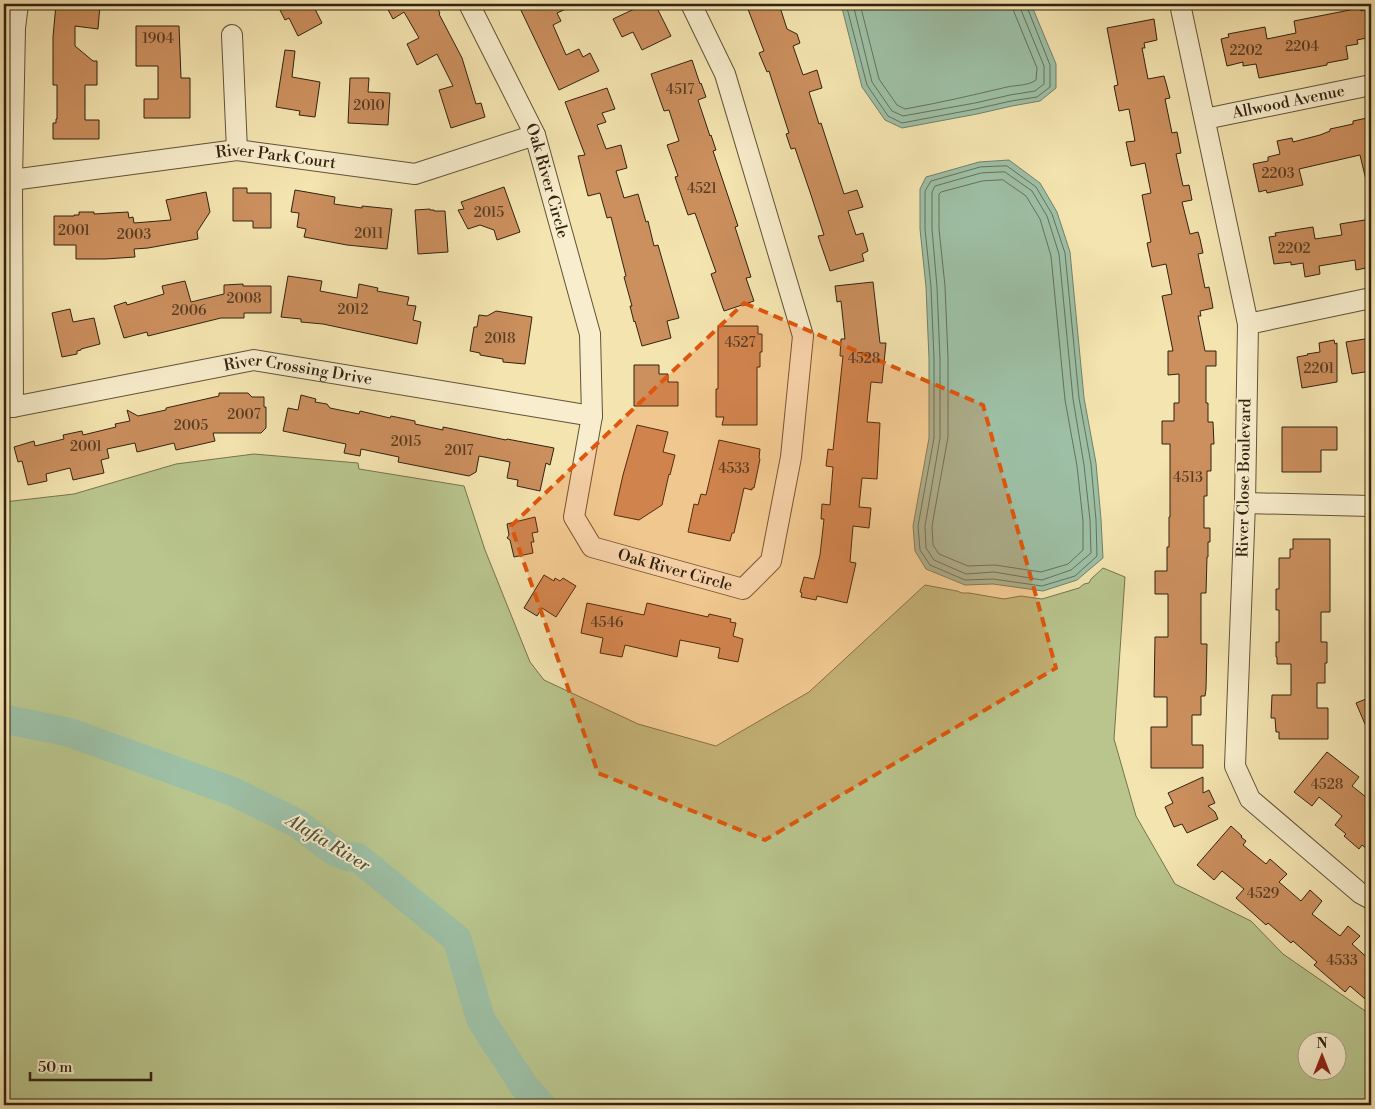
<svg xmlns="http://www.w3.org/2000/svg" width="1375" height="1109" viewBox="0 0 1375 1109" font-family="'Libre Bodoni',serif">
<style>
.green{fill:#b9c58d;stroke:#75744f;fill-rule:evenodd}
.water{fill:#9dbfa5;stroke:#72806a}
.lines{fill:none;stroke-linecap:round;stroke-linejoin:round}
.shore{stroke:#67705b;stroke-width:1}
.river{stroke:#9dbfa5;stroke-width:29}
.building{fill:#cc8f5e;stroke:#312211}
.minor-casing{stroke:#625239;stroke-width:22}
.minor{stroke:#f8edcc;stroke-width:20}
.marked{fill:#df560c;fill-opacity:0.2;stroke:#df560c;stroke-width:4;stroke-dasharray:10 6;stroke-linejoin:round}
.labels{text-anchor:middle;dominant-baseline:central;stroke-width:4;stroke-linejoin:round;paint-order:stroke}
.number-label{font-size:14px;fill:#583d24}
.street-label{font-size:16px;fill:#312211;stroke:#f8edcc}
.water-label{font-size:18px;font-style:italic;fill:#51513d;stroke:#f8edcc}
</style>
<rect width="100%" height="100%" fill="#f4e4b0"/>
<filter id="stains"><feTurbulence type="fractalNoise" baseFrequency=".004" numOctaves="4"/><feColorMatrix values="0 0 0 0 .2 0 0 0 0 .09 0 0 0 0 .02 0 0 0 .5 -.17"/></filter>
<radialGradient id="worn" r=".72"><stop offset=".6" stop-color="#630" stop-opacity="0"/><stop offset="1" stop-color="#630" stop-opacity=".3"/></radialGradient>
<path class="green" d="M254 454 358 463 359 469 464 486 485 550 530 662 544 680 638 724 716 746 809 692 925 585 957 591 962 593H969L1004 599 1021 596 1042 599 1079 588 1084 584 1089 583 1091 579 1103 568 1125 577 1114 739 1136 816 1175 884 1251 921 1283 954 1371 1015V1105H4V502L74 494 176 464ZM1308 1042H1338V1072H1308Z"/>
<path class="water" d="M841 4H1031L1056 64V88L1040 101 1012 106 977 114 902 128 885 120 862 87Z
M1009 160 1040 183 1057 212 1070 252 1084 398 1096 463 1101 519 1103 558 1077 580 1043 591 993 584 965 585 926 569 915 551 913 526 929 438V359L926 287 920 229V189L926 177 979 162Z"/>
<g class="lines">
<path class="shore" d="M846 4 867 85 888 116 902 123 976 109 1011 101 1037 97 1050 87V65L1027 7V4
M853 4 872 82 892 111 903 116 975 103 1010 95 1035 91 1044 84V66L1021 10 1020 4
M860 4 879 79 897 105 905 109C939 103 973 95 1007 87 1016 85 1028 86 1036 80L1037 68 1014 12 1013 4
M1007 166 1036 187 1052 214 1065 253 1079 398 1091 464 1096 520 1097 556 1075 576 1042 586 993 579 965 580 930 565 920 550 918 526 934 438V359L931 287 925 229V191L931 181 980 167Z
M1005 172 1032 191 1047 216 1059 254 1073 399 1084 465 1090 520 1091 553 1071 570 1042 580 994 572 966 574 934 560 926 548 925 526 940 438V359L937 287 932 229V192L935 186 981 173Z
M1003 180 1026 196 1040 219 1051 256 1065 400 1077 466 1083 521V550L1068 564 1041 572 995 565 968 566 939 554 933 545 932 526 948 437V358L945 286 939 229V194L941 192 982 181Z"/>
<path class="river" d="M4 719 68 732 234 792 297 823 332 850 348 857H357L457 939 481 1020 524 1086 541 1105"/>
</g>
<path class="building" d="M56 4 100 5 98 29 75 26V46L93 61H97V85H85V120H99V139H53V123H56V119H57V85H53V37Z
M277 4H316L313 5 322 23 298 36 289 18 285 20Z
M385 4H435L440 13 439 14 462 58 476 104 481 103 485 117 451 128 439 90 453 86 437 54 417 65 407 44 419 38 404 12 393 19Z
M518 4H577L557 13 561 21 553 25 566 55 579 49 583 57 590 53 599 71 559 90Z
M645 4H655L671 36 642 50 633 32 622 37 613 19Z
M746 4H779L787 29 797 34 800 43 793 46 803 75 817 70 822 88 809 92 819 124 821 123 844 194 857 190 863 207 848 211 856 235 863 233 868 251 862 254 864 261 830 271 818 236 824 235 810 192 795 148 791 149 786 134 789 133 769 71 767 72 759 53 764 51Z
M1360 8 1361 11 1368 9 1371 26V37L1357 40 1358 44 1346 46 1348 59 1327 63V65L1259 78 1256 64 1243 66V62L1227 66 1221 39 1229 37 1228 34 1265 27 1267 39 1296 33 1294 21Z
M1154 19 1157 40 1144 43 1145 48H1142L1148 79 1164 76 1166 83 1170 98 1165 99 1172 133 1177 132 1181 153 1176 154 1183 186 1189 185 1192 200 1182 202 1190 234 1198 232 1200 239 1203 253 1198 254 1205 288 1209 287 1212 302 1213 308 1200 311 1201 316H1198L1205 351H1216V366H1206V403H1208V422H1213L1214 444H1211V471H1207V496H1204V528H1210V542H1208V557H1207L1206 593H1201V644H1207L1206 689 1205 696H1201V715H1192V745H1203V768H1151V727H1167V697H1154L1155 637H1168V594H1155V571H1167V547H1169V517H1170V444H1162V421H1174V403H1179V374L1168 375V351H1173L1162 296 1172 294 1166 264 1152 267 1147 243 1151 242 1142 195 1151 193 1145 163 1131 166 1126 142 1135 141 1129 109 1119 111 1114 86 1118 85 1107 28Z
M136 26H179L181 78H190V118H144V99H158V66H136Z
M285 50 295 51 292 77 320 82 315 117 299 115 300 111 276 107Z
M692 60 700 84 701 83 706 97 698 100 710 136 711 135 716 150 713 151 738 226 735 227 751 277 746 278 754 301 724 311 711 274 716 272 695 213 688 215 675 177 678 176 667 145 679 141 669 110 664 111 651 74Z
M350 78H369L368 92 390 93 388 125 348 123Z
M607 88 615 109 602 113 606 122 597 125 606 149 621 145 627 168 616 171 624 198 638 194 646 222 648 221 654 246 658 245 679 318 667 321 671 338 642 346 635 321 634 322 630 306H632L624 277 626 276 611 217 607 218 600 193 588 196 578 156 585 155 565 102Z
M1367 118H1371V179L1366 180 1360 155 1299 169 1303 185 1267 193 1266 190 1259 192 1253 164 1268 161V157L1280 154 1277 141 1292 138 1293 142 1320 135 1330 131V129L1353 124V121Z
M504 187 520 232 497 240 494 230 480 225 468 229 458 210 464 209 461 202Z
M233 188H247V193H271V228H253V221H233Z
M295 190 335 197 334 204 362 208V206L392 209 387 249 347 245 304 237 306 229 297 227 299 213 291 212Z
M206 192 210 212 197 232 198 239 148 248 134 249 135 257 105 259H76V245H54V216H74V215H79V212H94V214L128 212 129 218 133 217 134 223 171 220 166 200Z
M430 209V210H434V211H445L448 252 418 254 415 210Z
M1371 219V267L1356 270 1355 260 1319 266 1320 274 1305 277 1303 263 1291 265V262L1274 264 1269 237 1276 236 1275 233 1313 227 1315 239 1342 235 1340 224Z
M288 276 322 281 320 291 357 298 359 284 378 288 377 291 409 297 407 305 416 306 413 320 421 322 417 344 323 324 301 322V319L281 317Z
M185 281 191 302 224 294V285L243 284V286H271V313H244V318H221L148 336 147 332 124 338 114 306 126 302 127 305 164 294 162 286Z
M873 282 880 343H886L882 383 871 382 867 422 880 423 877 479 862 478 859 507 871 508 869 528 853 526 850 562 856 563 847 603 817 596 816 600 801 597 802 593 800 592 804 577 814 579 820 555 824 519H821L822 504 830 505 833 467 826 466 828 449 833 450 843 356H840L841 339H845L841 301 837 302 835 286Z
M70 309 73 322 94 318 100 344 81 349V350L77 351V354L62 357 52 313Z
M496 311 532 317 525 364 503 362V359L480 355V353L470 351 474 327H477L479 315 487 316Z
M718 326H758V334H762V352H760V367H757V425H722L724 417H716V389H718Z
M1371 338V371L1352 374 1346 342Z
M1334 340 1335 344 1337 343V382L1302 388 1297 357 1308 355 1307 354 1320 352 1319 343Z
M634 365H659V374H668V382H678V406H634Z
M219 393H248L252 397H264V407H266V428L261 433H213L215 441 176 450 174 443 137 452 135 443 107 449 109 458 101 460 104 473 73 480 70 468 46 474 47 481 28 485 22 461 18 462 14 447 34 441 35 446 64 439 63 435 82 431 83 435 116 427 115 424 130 421 127 410 138 416 166 410V408L219 396Z
M301 395 316 399 315 402 327 404 330 408 359 414 360 411 390 418 391 416 415 421V424L443 430V427L506 440 507 439 554 448 550 465 546 463 540 491 517 486 518 480 507 478 510 462 479 456 476 472 469 476 398 462 399 457 361 449 360 456 344 453 346 444 283 431 288 408 298 410Z
M637 425 668 432 663 452 675 455 670 475 669 474 662 505 639 520 614 515 623 475Z
M1282 427H1337V450H1321V472H1282Z
M719 440 760 449 759 458 760 459 754 488H752V490L744 488 734 533H732L730 541 688 532 694 504 698 505 701 494 706 495Z
M535 517 538 532 532 533 534 542H531L533 553 514 557 510 540 507 538 509 535 507 524Z
M1293 539H1330V612H1321V642H1327V663H1325V683H1317V708H1328V739H1279V732H1276L1275 718H1271L1272 695H1291V664H1277V657H1276V642H1279V610H1276V589H1279V558H1290V549H1293Z
M544 575 554 581 555 578 560 581 563 578 576 586 556 617 542 608 537 616 524 608Z
M587 603 644 615 647 603 708 617 709 614 731 619 730 622 736 623 733 636 743 639 738 662 718 658 720 648 680 640 677 657 625 645 622 657 600 653 603 638 581 633Z
M1371 697V738L1356 703Z
M1327 752 1359 777 1352 786 1371 801V852L1362 845 1359 849 1344 836 1346 834 1335 825 1342 816 1319 797 1312 806 1294 792Z
M1203 777V793L1209 790 1215 803 1208 806 1215 812 1218 819 1187 833 1182 824 1174 827 1165 807 1173 803 1168 793Z
M1231 826 1242 836 1241 837 1246 841 1243 845 1266 864 1270 859 1287 874 1279 882 1301 901 1310 890 1322 901 1312 914 1340 936 1348 926 1360 936 1352 944 1371 961V1004L1350 986 1345 992 1314 965 1317 962 1293 941 1291 943 1268 923 1266 925 1236 898 1244 889 1222 871 1214 880 1197 865Z"/>
<g class="lines">
<g class="minor-casing">
<g id="minor">
<path id="s1" d="M469 4 535 135 590 334 592 416 574 517 592 547 743 589 771 561 791 457 803 336 725 74 691 4"/>
<path d="M1180 4 1248 324 1245 503 1235 766 1250 799 1360 893 1371 899"/>
<path d="M232 35 237 150"/>
<path id="s2" d="M1205 119 1371 85"/>
<path id="s3" d="M12 180 237 150 415 174 535 135"/>
<path d="M1248 324 1371 298"/>
<path id="s4" d="M4 407H13L254 360 592 416"/>
<path d="M13 407 12 180 15 28 18 4"/>
<path d="M1245 503 1371 506"/>
</g>
</g>
<use href="#minor" class="minor"/>
</g>
<path class="marked" d="M744 303 983 405 1056 668 765 840 598 773 511 526Z"/>
<g class="labels">
<g class="number-label">
<text x="158" y="39">1904</text>
<text x="1302" y="47">2204</text>
<text x="1246" y="51">2202</text>
<text x="680" y="90">4517</text>
<text x="369" y="106">2010</text>
<text x="1278" y="174">2203</text>
<text x="702" y="189">4521</text>
<text x="489" y="213">2015</text>
<text x="74" y="231">2001</text>
<text x="369" y="234">2011</text>
<text x="134" y="235">2003</text>
<text x="1294" y="249">2202</text>
<text x="244" y="299">2008</text>
<text x="353" y="310">2012</text>
<text x="189" y="311">2006</text>
<text x="500" y="339">2018</text>
<text x="740" y="343">4527</text>
<text x="864" y="359">4528</text>
<text x="1319" y="369">2201</text>
<text x="244" y="415">2007</text>
<text x="191" y="426">2005</text>
<text x="406" y="442">2015</text>
<text x="86" y="447">2001</text>
<text x="459" y="451">2017</text>
<text x="734" y="469">4533</text>
<text x="1188" y="478">4513</text>
<text x="607" y="623">4546</text>
<text x="1327" y="785">4528</text>
<text x="1263" y="894">4529</text>
<text x="1342" y="961">4533</text>
</g>
<g class="street-label">
<text stroke="none"><textPath href="#s2" startOffset="85">Allwood Avenue</textPath></text>
<text stroke="none"><textPath href="#s3" startOffset="266">River Park Court</textPath></text>
<text stroke="none"><textPath href="#s1" startOffset="194">Oak River Circle</textPath></text>
<text stroke="none"><textPath href="#s4" startOffset="299">River Crossing Drive</textPath></text>
<text transform="translate(1244 478) rotate(-89)">River Close Boulevard</text>
<text stroke="none"><textPath href="#s1" startOffset="659">Oak River Circle</textPath></text>
</g>
<g class="water-label">
<text transform="translate(328 843) rotate(31)">Alafia River</text>
</g>
</g>
<rect width="1375" height="1109" fill="none" stroke="#f4e4b0" stroke-width="20"/>
<rect x="5" y="5" width="1365" height="1099" fill="none" stroke="#312211" stroke-width="2.5"/>
<rect x="10" y="10" width="1355" height="1089" fill="none" stroke="#312211"/>
<g transform="translate(1322 1056)"><circle r="24" fill="#f8edcc" stroke="#a89c81"/>
<path d="M0-4L9 19L0 12L-9 19Z" fill="#8f2418"/>
<text y="-8" font-size="14" font-weight="bold" text-anchor="middle" fill="#312211">N</text>
</g>
<path d="M30 1072v8h121v-8" fill="none" stroke="#312211" stroke-width="2.5"/>
<text x="38" y="1072" font-size="15" fill="#312211" stroke="#f8edcc" stroke-width="4" paint-order="stroke">50 m</text>
<rect width="100%" height="100%" filter="url(#stains)"/>
<rect width="100%" height="100%" fill="url(#worn)"/>
</svg>
